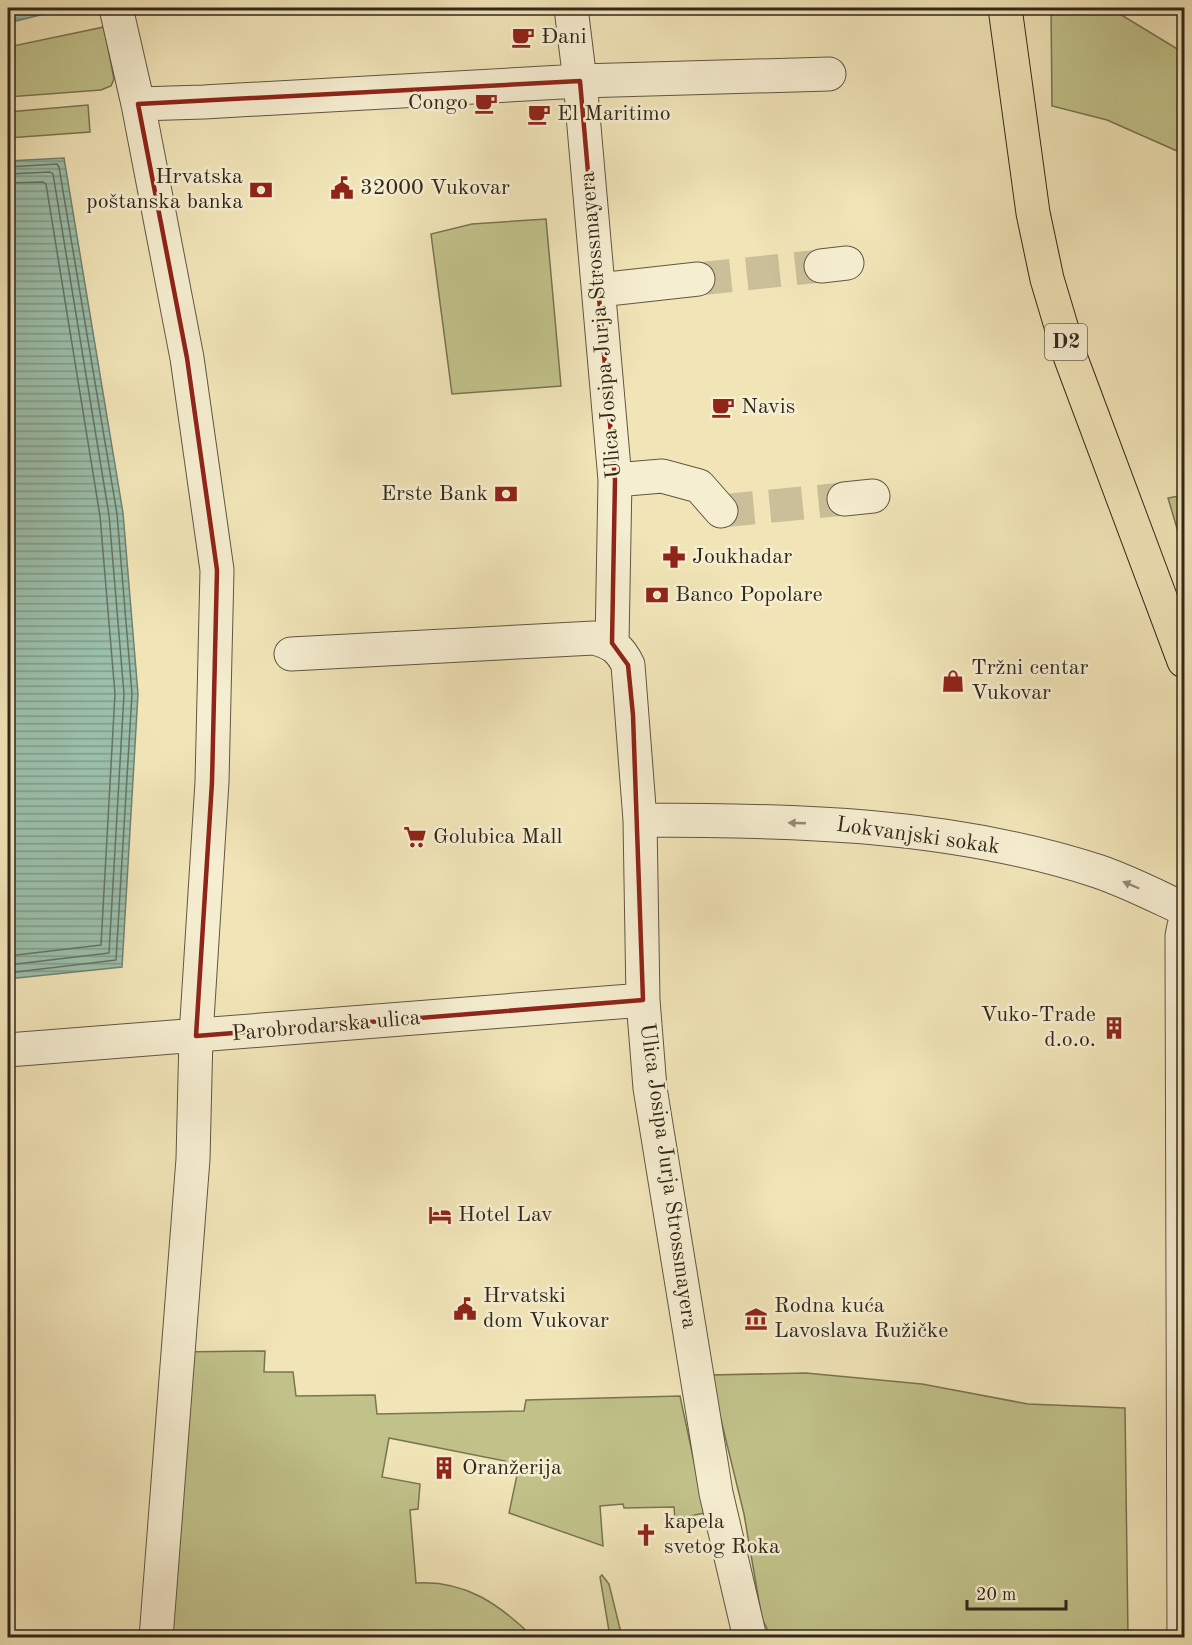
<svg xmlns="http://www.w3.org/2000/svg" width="1192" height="1645" viewBox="0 0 1192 1645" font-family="'Old Standard TT',serif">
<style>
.green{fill:#c1c28a;stroke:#787452;stroke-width:1.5}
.water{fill:url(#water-rules);stroke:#708271;stroke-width:1.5}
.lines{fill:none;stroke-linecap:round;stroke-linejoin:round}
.shore{stroke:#667363;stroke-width:1.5}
.street-tunnel{stroke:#cabf99;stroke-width:33;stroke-dasharray:33 16;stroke-linecap:butt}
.street-casing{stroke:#605642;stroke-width:35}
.primary-casing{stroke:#30271b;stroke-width:35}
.street{stroke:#f6eed1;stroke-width:33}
.primary{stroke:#f1e5b8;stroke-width:33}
.oneway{fill:#938a76}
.marked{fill:none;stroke:#8f2418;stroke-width:4.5;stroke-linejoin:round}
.labels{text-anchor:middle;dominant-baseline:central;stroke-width:5;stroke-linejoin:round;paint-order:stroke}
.shield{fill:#f6eed1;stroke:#6b6352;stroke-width:1.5}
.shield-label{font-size:21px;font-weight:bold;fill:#30271b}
.poi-label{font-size:22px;fill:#30271b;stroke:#f6eed1;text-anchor:start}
.street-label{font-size:22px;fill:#30271b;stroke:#f6eed1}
</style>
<defs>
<pattern id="water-rules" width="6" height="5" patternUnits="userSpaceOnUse" patternTransform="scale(1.5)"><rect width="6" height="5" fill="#9bbfab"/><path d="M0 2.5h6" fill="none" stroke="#7f9b8a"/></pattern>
</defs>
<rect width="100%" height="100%" fill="#f1e5b8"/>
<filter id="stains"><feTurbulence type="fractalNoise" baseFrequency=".00333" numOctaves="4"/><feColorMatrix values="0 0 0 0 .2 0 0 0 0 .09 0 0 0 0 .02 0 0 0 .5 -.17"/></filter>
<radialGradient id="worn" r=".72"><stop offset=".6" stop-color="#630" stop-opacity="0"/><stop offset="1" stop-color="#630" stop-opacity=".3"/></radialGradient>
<path class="green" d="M1051 8H1110L1184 53V154L1107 120 1052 106Z
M104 27 114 79 111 86 101 90 8 97V47Z
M88 105 90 132 8 138V112Z
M546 219 561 386 452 394 431 234 472 224Z
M1184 495V552L1168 498Z
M265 1351 264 1372H293L296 1396 375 1395 377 1414 524 1411 526 1400 680 1396 705 1513 675 1519 674 1507 624 1508 623 1504 600 1506 603 1546 509 1513 517 1475 503 1474 505 1461 389 1438 382 1477 420 1484 418 1509 410 1510 416 1583C465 1580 499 1604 533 1637L156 1638 177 1352Z
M806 1373 922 1384 1028 1404 1125 1408 1128 1637 771 1636 762 1619 744 1514 710 1375Z
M602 1575 609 1584 622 1637H610L600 1577Z"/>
<path class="water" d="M8 8H68L8 23Z
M64 158 123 513 138 694 122 967 8 979V161Z"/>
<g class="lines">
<path class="shore" d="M8 167 57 164 59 167 117 514 132 694 116 960 8 973
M8 174 50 172 53 174 109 515 124 694 109 953 8 965
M8 183 43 182 46 184 100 516 115 694 101 945 8 956"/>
<path class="street-tunnel" d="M698 279 821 266
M721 511 844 499"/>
<g class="street-casing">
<path id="street" d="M116 8 138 104 187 358 217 570 212 782 196 1036 193 1159 156 1638
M571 8 580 81 615 480 612 643
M138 104 204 102 580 81 829 74
M821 266 847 263
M599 290 698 279
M615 480 662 476 699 486 721 511
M844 499 873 496
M291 654 594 638C612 643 620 648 628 665L640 820 643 1000 650 1088 716 1493 750 1638
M640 820C792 820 950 823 1097 871 1127 881 1156 896 1184 909
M8 1050 643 1000
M1184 1638 1182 936 1184 926"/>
</g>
<g class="primary-casing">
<path id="primary" d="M1005 8 1033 213 1047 279 1070 356 1184 661"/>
</g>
<use href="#street" class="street"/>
<use href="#primary" class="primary"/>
</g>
<defs><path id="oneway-solid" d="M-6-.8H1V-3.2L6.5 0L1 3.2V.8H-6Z" transform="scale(1.5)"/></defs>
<g class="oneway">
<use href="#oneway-solid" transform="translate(797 823) rotate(-178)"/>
<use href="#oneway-solid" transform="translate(1131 885) rotate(-157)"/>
</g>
<path class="marked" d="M580 81 615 480 612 643 628 665 633 715 643 1000 196 1036 212 782 217 570 187 358 138 104Z"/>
<defs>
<g id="cafe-bare" transform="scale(1.8)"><path d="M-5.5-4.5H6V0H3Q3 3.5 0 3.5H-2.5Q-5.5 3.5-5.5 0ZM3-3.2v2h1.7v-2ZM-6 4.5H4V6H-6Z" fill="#8f2418" stroke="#f6eed1" stroke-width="2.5" paint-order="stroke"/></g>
<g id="civic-bare" transform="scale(1.8)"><path d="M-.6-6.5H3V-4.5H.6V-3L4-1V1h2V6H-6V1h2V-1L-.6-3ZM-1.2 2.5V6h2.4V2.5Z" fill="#8f2418" stroke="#f6eed1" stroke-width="2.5" paint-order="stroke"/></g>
<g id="bank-bare" transform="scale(1.8)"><path d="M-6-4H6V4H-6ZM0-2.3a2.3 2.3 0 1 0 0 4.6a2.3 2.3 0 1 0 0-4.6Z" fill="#8f2418" stroke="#f6eed1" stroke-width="2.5" paint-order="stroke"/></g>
<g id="pharmacy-bare" transform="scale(1.8)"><path d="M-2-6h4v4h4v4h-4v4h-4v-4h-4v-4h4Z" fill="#8f2418" stroke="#f6eed1" stroke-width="2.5" paint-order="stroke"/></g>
<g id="shop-bare" transform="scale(1.8)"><path d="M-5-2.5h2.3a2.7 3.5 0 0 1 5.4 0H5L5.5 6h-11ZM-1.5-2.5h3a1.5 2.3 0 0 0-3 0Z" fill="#8f2418" stroke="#f6eed1" stroke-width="2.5" paint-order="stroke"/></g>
<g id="supermarket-bare" transform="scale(1.8)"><path d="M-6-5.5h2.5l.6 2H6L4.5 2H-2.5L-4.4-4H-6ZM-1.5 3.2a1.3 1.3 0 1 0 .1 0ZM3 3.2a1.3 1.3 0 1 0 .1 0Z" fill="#8f2418" stroke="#f6eed1" stroke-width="2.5" paint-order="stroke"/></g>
<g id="building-bare" transform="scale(1.8)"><path d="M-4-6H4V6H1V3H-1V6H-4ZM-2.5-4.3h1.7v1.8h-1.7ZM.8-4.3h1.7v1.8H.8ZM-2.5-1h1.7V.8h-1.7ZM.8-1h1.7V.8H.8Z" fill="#8f2418" stroke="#f6eed1" stroke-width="2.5" paint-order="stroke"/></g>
<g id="hotel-bare" transform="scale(1.8)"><path d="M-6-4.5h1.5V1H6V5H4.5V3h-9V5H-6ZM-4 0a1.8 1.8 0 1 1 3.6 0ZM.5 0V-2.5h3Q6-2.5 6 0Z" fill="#8f2418" stroke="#f6eed1" stroke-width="2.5" paint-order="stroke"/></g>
<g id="museum-bare" transform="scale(1.8)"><path d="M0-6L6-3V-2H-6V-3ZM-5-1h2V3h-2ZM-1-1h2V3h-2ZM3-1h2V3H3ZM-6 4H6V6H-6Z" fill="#8f2418" stroke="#f6eed1" stroke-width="2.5" paint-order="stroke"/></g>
<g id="church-bare" transform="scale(1.8)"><path d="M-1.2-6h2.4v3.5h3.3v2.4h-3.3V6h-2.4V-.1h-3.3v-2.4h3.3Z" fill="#8f2418" stroke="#f6eed1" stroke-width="2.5" paint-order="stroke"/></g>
</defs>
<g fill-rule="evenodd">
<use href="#cafe-bare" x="523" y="37"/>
<use href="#cafe-bare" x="486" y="103"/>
<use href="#cafe-bare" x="539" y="114"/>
<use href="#civic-bare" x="342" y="188"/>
<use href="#bank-bare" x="261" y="190"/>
<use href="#cafe-bare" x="723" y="407"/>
<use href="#bank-bare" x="506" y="494"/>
<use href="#pharmacy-bare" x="674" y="557"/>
<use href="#bank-bare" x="657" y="595"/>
<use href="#shop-bare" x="953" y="681"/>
<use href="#supermarket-bare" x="415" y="837"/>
<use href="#building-bare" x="1114" y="1028"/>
<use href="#hotel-bare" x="440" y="1215"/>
<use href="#civic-bare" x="465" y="1309"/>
<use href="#museum-bare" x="756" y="1319"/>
<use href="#building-bare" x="444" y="1468"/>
<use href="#church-bare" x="646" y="1535"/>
</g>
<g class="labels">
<rect class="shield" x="1045" y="324" width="42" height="36" rx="4.5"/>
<g class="shield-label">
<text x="1066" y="342">D2</text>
</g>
<g class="poi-label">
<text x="541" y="37">Đani</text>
<text x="468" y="103" text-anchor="end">Congo</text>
<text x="557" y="114">El Maritimo</text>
<text x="243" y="177" text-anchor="end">Hrvatska<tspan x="243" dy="25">poštanska banka</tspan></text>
<text x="360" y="188">32000 Vukovar</text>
<text x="741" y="407">Navis</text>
<text x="488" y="494" text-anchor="end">Erste Bank</text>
<text x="692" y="557">Joukhadar</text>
<text x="675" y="595">Banco Popolare</text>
<text x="971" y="668">Tržni centar<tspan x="971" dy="25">Vukovar</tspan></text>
<text x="433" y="837">Golubica Mall</text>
<text x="1096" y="1015" text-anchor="end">Vuko-Trade<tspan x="1096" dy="25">d.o.o.</tspan></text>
<text x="458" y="1215">Hotel Lav</text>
<text x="483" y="1296">Hrvatski<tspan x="483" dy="25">dom Vukovar</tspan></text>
<text x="774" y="1306">Rodna kuća<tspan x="774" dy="25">Lavoslava Ružičke</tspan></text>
<text x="462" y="1468">Oranžerija</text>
<text x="664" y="1522">kapela<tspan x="664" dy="25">svetog Roka</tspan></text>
</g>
<g class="street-label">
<text transform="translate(601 325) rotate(-95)">Ulica Josipa Jurja Strossmayera</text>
<text transform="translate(918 836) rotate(8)">Lokvanjski sokak</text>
<text transform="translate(326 1026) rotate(-5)">Parobrodarska ulica</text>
<text transform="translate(668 1176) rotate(82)">Ulica Josipa Jurja Strossmayera</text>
</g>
</g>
<rect width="1192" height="1645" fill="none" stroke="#f1e5b8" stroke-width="30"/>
<rect x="9" y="9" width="1174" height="1627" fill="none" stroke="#30271b" stroke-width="3"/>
<rect x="15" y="15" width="1162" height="1615" fill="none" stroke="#30271b" stroke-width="1.5"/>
<path d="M967 1600v9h99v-9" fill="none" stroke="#30271b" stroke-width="3"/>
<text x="976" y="1600" font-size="18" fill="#30271b" stroke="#f6eed1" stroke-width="4.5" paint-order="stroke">20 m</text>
<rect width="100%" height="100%" filter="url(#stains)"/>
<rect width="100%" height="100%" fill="url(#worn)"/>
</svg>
